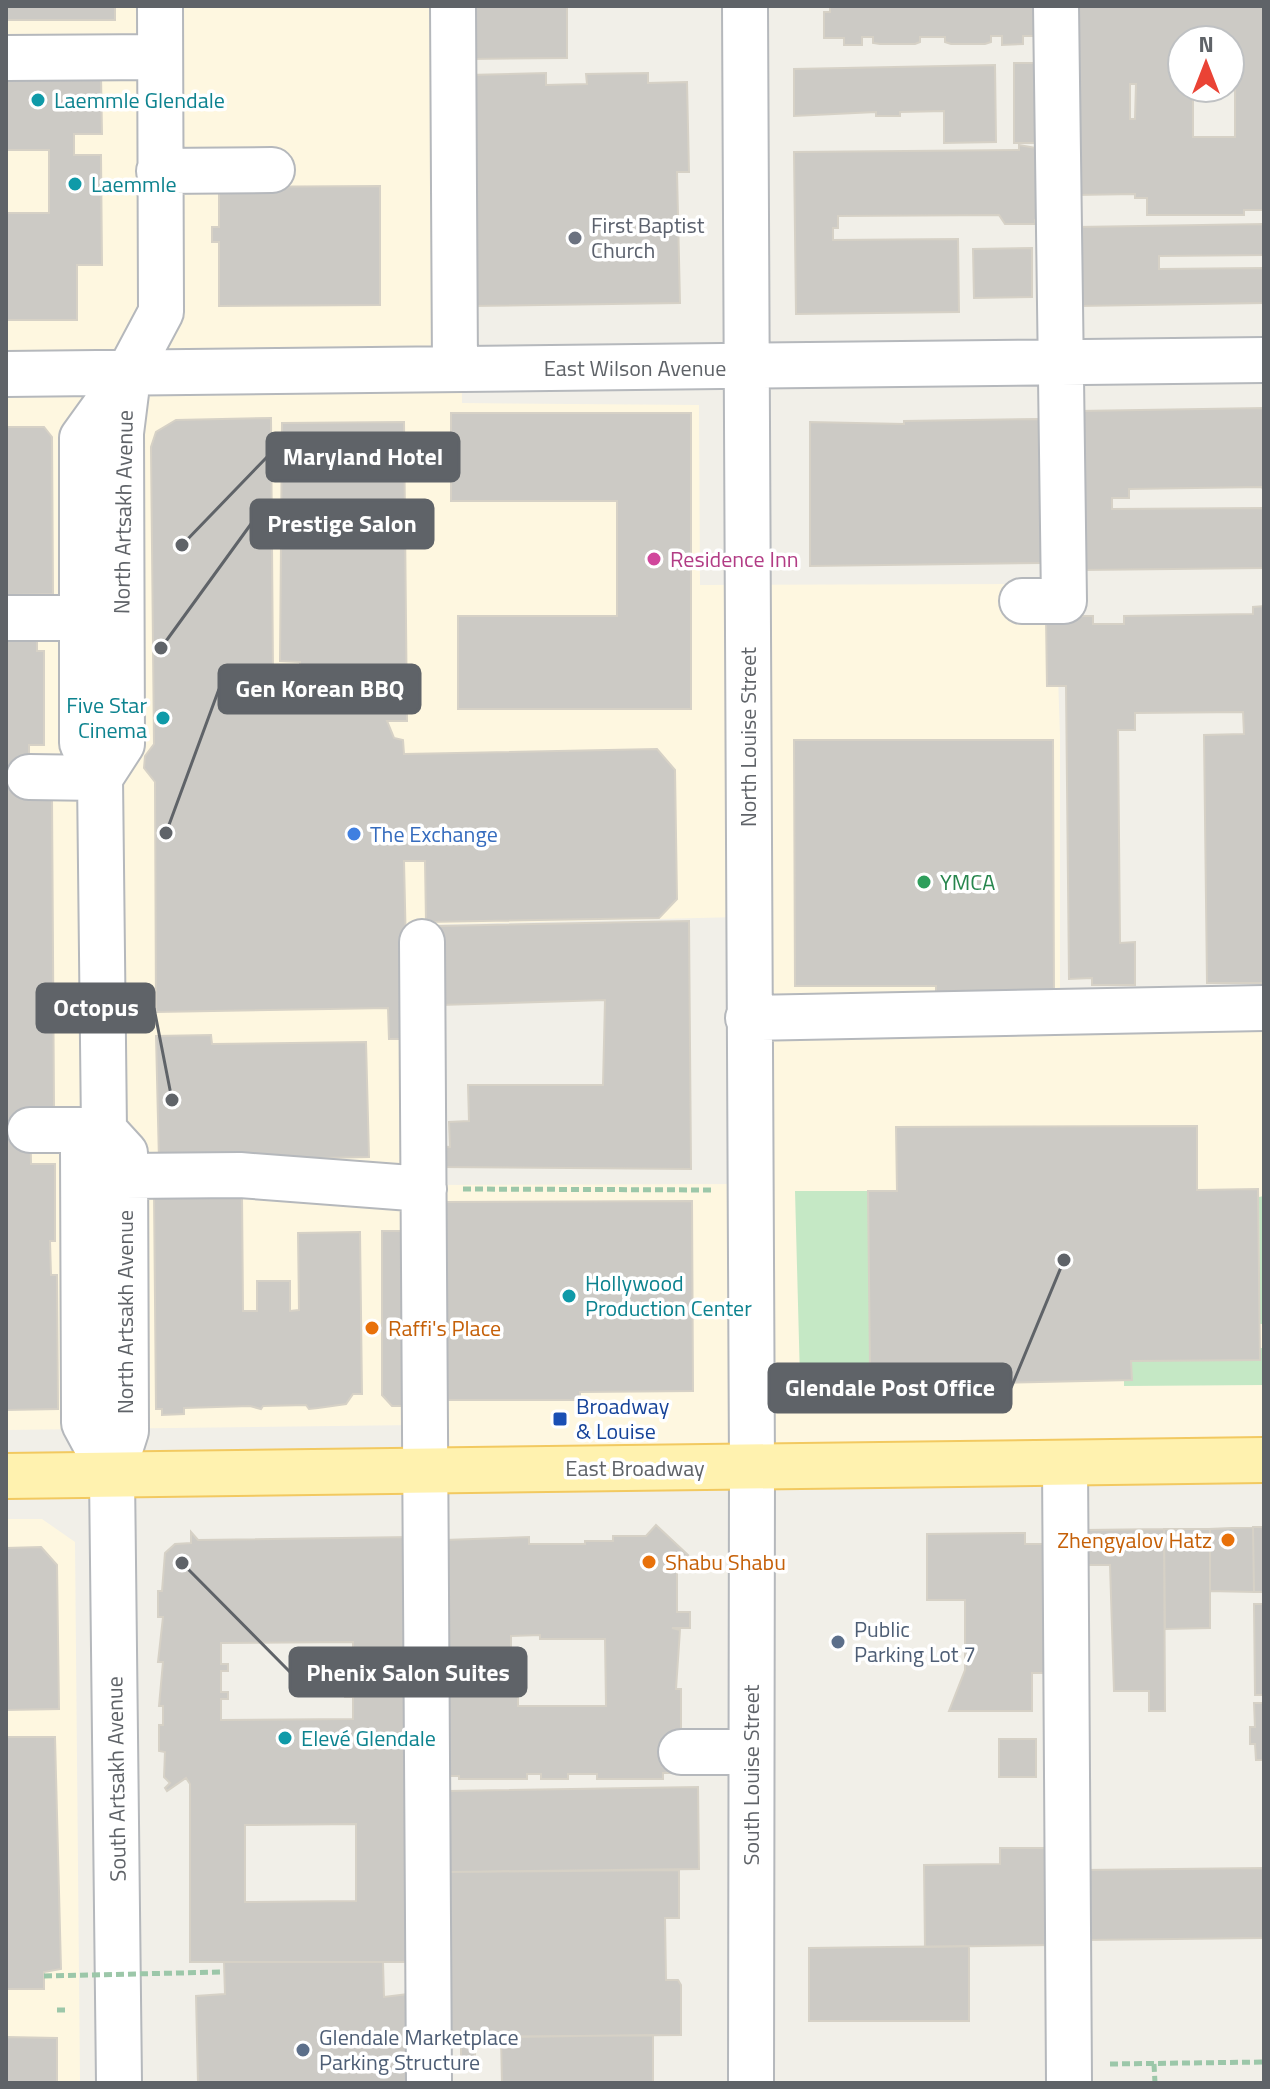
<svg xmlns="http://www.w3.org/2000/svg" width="1270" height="2089" viewBox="0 0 1270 2089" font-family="'Titillium Web',sans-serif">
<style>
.commercial{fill:#fef7e0;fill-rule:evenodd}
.green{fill:#c5e8c5}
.building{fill:#cccac5;stroke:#d6d1c6;stroke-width:2;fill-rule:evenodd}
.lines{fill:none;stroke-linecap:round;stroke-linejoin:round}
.minor-casing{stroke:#b5b8bc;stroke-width:48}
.major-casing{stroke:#f2c960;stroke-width:48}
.path{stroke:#9cc7a9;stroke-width:5;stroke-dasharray:8 4;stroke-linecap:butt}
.minor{stroke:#fff;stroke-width:44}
.major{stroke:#fff2af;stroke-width:44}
.path-bridge{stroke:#9cc7a9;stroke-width:5;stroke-dasharray:8 4;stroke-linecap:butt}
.culture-dot{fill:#0f9aa8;stroke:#fff;stroke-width:3}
.worship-dot{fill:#6b7280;stroke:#fff;stroke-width:3}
.hotel-dot{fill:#d1479c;stroke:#fff;stroke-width:3}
.shop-dot{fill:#3f7fe0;stroke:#fff;stroke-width:3}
.leisure-dot{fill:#2e9e5b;stroke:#fff;stroke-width:3}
.food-dot{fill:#e8710a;stroke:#fff;stroke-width:3}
.transit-dot{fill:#1a4fb4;stroke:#fff;stroke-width:3}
.service-dot{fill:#5c6f8a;stroke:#fff;stroke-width:3}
.labels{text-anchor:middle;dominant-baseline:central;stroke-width:7;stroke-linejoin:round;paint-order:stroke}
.culture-label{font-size:22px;fill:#0d838f;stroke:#fff;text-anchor:start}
.worship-label{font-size:22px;fill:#5b616d;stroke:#fff;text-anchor:start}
.street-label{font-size:22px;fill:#5f6368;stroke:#fff}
.hotel-label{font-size:22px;fill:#b23c85;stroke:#fff;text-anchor:start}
.shop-label{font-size:22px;fill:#366cbe;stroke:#fff;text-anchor:start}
.leisure-label{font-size:22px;fill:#27864d;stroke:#fff;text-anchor:start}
.food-label{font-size:22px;fill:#c56008;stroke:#fff;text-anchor:start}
.transit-label{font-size:22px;fill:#164399;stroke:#fff;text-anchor:start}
.service-label{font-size:22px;fill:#4e5e75;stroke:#fff;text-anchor:start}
.leader{fill:none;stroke:#5f6368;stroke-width:3}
.callout-dot{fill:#5f6368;stroke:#fff;stroke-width:3}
.callout{fill:#5f6368;stroke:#5f6368;stroke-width:3}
.callout-label{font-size:24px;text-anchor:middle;font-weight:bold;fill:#fff}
</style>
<rect width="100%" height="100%" fill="#f1efe8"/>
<path class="commercial" d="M6 6H458L462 403 699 405 700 585 1055 584 1060 736V1008L1264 1006V1456L416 1464V1425L6 1430ZM739 917 745 1184 416 1185 414 925Z
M6 1519H42L75 1542 80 2083H6Z"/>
<path class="green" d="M795 1191H868L871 1366 998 1365V1390L820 1393 805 1389 800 1379Z
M1264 1196V1324H1260L1259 1197Z
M1260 1348H1264V1385L1124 1386V1381L1132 1380 1131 1361 1260 1360Z"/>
<path class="building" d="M6 6H115V20H6Z
M468 6H567V58L468 59Z
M830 6H1034V36H1023V44L1002 45V36H991V42L985 44H951L945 42V37H920V42L915 44H880L873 43V37H862V45H844V38H824V12H830Z
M1076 6H1264V210H1244V215H1147V198H1135V194L1076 195ZM1182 40H1230V51H1235V137H1193V88H1182ZM1130 84H1136L1135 119H1130Z
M1014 63H1042V143H1014Z
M995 65 996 142 944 143V111L900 112V116H876V112L794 116V69Z
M546 73V85L587 84 586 74 648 73V83L687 82 689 172H677L680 303 472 306 468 75Z
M6 75H101L102 134H74V155H101L102 265H77V320H6V213H49V150H6Z
M1019 145 1042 149V220H1035V224H1005L999 215 838 216V228H833V240L958 239 959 312 796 314 794 152 1019 150Z
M380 186V305L219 306V242H212V227H219V187Z
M1264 224V255L1159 256V269L1264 268V303L1079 306 1078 227Z
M1032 248V297L974 298 973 249Z
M1264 408V492L1262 487 1129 489V498H1112V509L1264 508V568L1082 570 1079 411Z
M451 413H691V709H458V616H617V501H451Z
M271 418 273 673H300V662L280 661 282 423 404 422 407 721H387L394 738 403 740 404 754 657 749 675 770 677 899 659 918 426 922 425 861H404L408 1039H389L388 1008 156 1012 155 782 144 768 145 756 154 744 151 447 156 432 176 420Z
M1039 419 1041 563 810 566V422L904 424V421Z
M6 427H44L52 437 53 594 6 595Z
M1264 606V983H1207L1204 735 1244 734 1243 712 1135 713V730H1118L1120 943 1135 942V985H1092V978L1069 979 1066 686H1047L1046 616H1093V624H1124V616L1253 614V607Z
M6 633H37V651H44V745H29V799H52L54 1108H30L31 1164H55V1241H50L51 1275H57L58 1409 6 1410Z
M794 740H1053L1054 999 936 1000V986H795Z
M689 921 691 1169 439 1167 438 1146 450 1147 449 1122 469 1121 468 1085H603L605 1000 440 1005 438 926Z
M211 1035 212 1044 366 1042 369 1157 159 1161 156 1036Z
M1197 1126V1190L1258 1189 1260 1360 1131 1361 1132 1380 998 1383V1365L870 1366 868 1191H897L896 1127Z
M154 1192 242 1195 243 1311H257V1281H290V1311L299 1310 298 1233 360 1232 362 1394H353L346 1404 318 1408 309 1409 306 1405 263 1406 261 1409 250 1406 184 1408V1414L162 1415V1409H156Z
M692 1201 693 1391 580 1392V1400H446L445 1202Z
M382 1231H410L411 1406H392L382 1395Z
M656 1525 688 1555 677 1565V1612H690V1628H672L680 1630 676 1689H681V1768H676V1773H663V1779H597V1774H568V1779H541V1774H527V1779H459V1776H444L445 1540 529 1537V1544H585V1541H613V1536H646ZM540 1635V1639H605L606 1706H518V1648H511V1636Z
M1253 1527H1264V1592H1254Z
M1253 1527 1254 1592 1210 1591V1529Z
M1164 1529H1210V1628L1165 1629Z
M1164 1529 1165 1711H1149V1691H1114L1110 1565H1086L1085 1530Z
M191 1532 198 1540 410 1537 413 1962H190V1784L186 1778 167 1791 165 1788 170 1783 164 1777 165 1752 159 1751V1725H163V1706H159L163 1662H158L163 1617H158V1591H162L165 1553 175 1544 191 1543ZM353 1642V1664H345V1671H353L354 1690 345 1691V1697H353V1719L221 1720V1699H228V1692H221V1671H228V1664H221V1643ZM356 1824V1901L245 1902V1825Z
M1025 1533V1544H1046L1047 1673H1032V1711H949L965 1670V1600H927V1534Z
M41 1547 57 1565 59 1709 6 1710V1548Z
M1254 1604H1264V1695H1255Z
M1254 1703H1264V1760H1256L1255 1744H1250V1727H1255Z
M6 1737H55L61 1969 44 1972V1989H6Z
M999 1739H1036V1777H999Z
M698 1787 699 1869 450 1872 449 1791Z
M1000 1848H1050L1051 1945 925 1947 924 1865 1000 1864Z
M1264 1868V1938L1085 1940V1870Z
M679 1870V1918H665L666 1980H678L681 1985V2035L450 2037 447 1872Z
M969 1946V2021H809V1948Z
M224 1962H383L384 1997 409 1994 410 2083H198L196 1996 225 1994Z
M653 2035V2083H502L501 2037Z
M6 2037 57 2038V2083H6Z
M461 2043H475V2059H461Z"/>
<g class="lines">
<g class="minor-casing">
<path id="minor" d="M453 6 455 369
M745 6 752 1467 751 2083
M6 58 160 57
M159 171 272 170
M6 374 1264 360
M1022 601H1064L1056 6
M6 618H62
M29 777 100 778
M100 778 122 744 121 433 128 377
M422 942 429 2083
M748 1018 1264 1008
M30 1130H104
M104 1130 83 1151 84 1415V1423L112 1475
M125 1176 240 1175 424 1189
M1065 1463 1069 2083
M681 1752H751
M119 2083 112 1475 126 1431 125 1153 104 1130 100 778 82 743V438L128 374 161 312 160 6"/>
</g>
<g class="major-casing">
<path id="major" d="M6 1476 1264 1460"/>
</g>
<path class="path" d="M463 1189 713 1190
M57 2010H69
M1110 2064 1264 2062
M1154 2064 1155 2083"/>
<use href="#minor" class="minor"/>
<use href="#major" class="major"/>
<path class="path-bridge" d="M44 1976 224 1972"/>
</g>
<g class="culture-dot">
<circle cx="38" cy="100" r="8"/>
<circle cx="75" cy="184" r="8"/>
<circle cx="163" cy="718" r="8"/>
<circle cx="569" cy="1296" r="8"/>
<circle cx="285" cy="1738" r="8"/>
</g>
<circle class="worship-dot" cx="575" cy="238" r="8"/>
<circle class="hotel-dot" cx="654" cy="559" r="8"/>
<circle class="shop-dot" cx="354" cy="834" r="8"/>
<circle class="leisure-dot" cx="924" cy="882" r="8"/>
<g class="food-dot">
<circle cx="372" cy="1328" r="8"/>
<circle cx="1228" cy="1540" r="8"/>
<circle cx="649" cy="1562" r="8"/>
</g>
<rect class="transit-dot" x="552" y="1411" width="16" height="16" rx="4"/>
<g class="service-dot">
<circle cx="838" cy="1642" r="8"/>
<circle cx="303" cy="2050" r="8"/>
</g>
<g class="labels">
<g class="culture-label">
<text x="54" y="100">Laemmle Glendale</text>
<text x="91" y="184">Laemmle</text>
<text x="147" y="705" text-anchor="end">Five Star<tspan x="147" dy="25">Cinema</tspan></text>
<text x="585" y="1283">Hollywood<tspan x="585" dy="25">Production Center</tspan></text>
<text x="301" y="1738">Elevé Glendale</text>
</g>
<g class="worship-label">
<text x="591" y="225">First Baptist<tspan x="591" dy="25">Church</tspan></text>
</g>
<g class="street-label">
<text x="635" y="368">East Wilson Avenue</text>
<text transform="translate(123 512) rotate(-89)">North Artsakh Avenue</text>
<text transform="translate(748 737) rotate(-90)">North Louise Street</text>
<text transform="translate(125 1312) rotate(-90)">North Artsakh Avenue</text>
<text x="635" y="1468">East Broadway</text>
<text transform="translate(751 1775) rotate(-90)">South Louise Street</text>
<text transform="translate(116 1779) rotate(-91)">South Artsakh Avenue</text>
</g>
<g class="hotel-label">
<text x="670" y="559">Residence Inn</text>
</g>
<g class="shop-label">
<text x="370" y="834">The Exchange</text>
</g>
<g class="leisure-label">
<text x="940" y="882">YMCA</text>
</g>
<g class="food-label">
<text x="388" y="1328">Raffi's Place</text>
<text x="1212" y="1540" text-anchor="end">Zhengyalov Hatz</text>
<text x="665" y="1562">Shabu Shabu</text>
</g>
<g class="transit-label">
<text x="576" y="1406">Broadway<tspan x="576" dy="25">&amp; Louise</tspan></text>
</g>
<g class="service-label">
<text x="854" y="1629">Public<tspan x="854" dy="25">Parking Lot 7</tspan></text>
<text x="319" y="2037">Glendale Marketplace<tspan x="319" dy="25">Parking Structure</tspan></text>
</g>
</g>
<path class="leader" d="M182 545L267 457M161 648L251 524M166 833L219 689M172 1100L154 1008M1064 1260L1011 1388M182 1563L290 1672"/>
<g class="callout-dot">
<circle cx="182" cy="545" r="8"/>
<circle cx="161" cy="648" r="8"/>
<circle cx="166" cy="833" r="8"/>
<circle cx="172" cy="1100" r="8"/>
<circle cx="1064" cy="1260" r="8"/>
<circle cx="182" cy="1563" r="8"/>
</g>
<g class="callout">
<rect x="267" y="433" width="192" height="48" rx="8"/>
<rect x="251" y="500" width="182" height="48" rx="8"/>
<rect x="219" y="665" width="201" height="48" rx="8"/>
<rect x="37" y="984" width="117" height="48" rx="8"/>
<rect x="769" y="1364" width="242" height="48" rx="8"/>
<rect x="290" y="1648" width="236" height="48" rx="8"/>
</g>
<g class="callout-label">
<text x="363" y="465">Maryland Hotel</text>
<text x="342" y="532">Prestige Salon</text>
<text x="320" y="697">Gen Korean BBQ</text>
<text x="96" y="1016">Octopus</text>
<text x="890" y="1396">Glendale Post Office</text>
<text x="408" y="1681">Phenix Salon Suites</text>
</g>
<rect width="1270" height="2089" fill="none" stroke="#5f6368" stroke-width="16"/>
<g transform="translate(1206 64)"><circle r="38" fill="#ffffff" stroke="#bfc1c3" stroke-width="2"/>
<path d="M0-6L14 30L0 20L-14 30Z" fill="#ea4335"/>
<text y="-12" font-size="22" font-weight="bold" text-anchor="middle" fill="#5f6368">N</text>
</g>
</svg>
